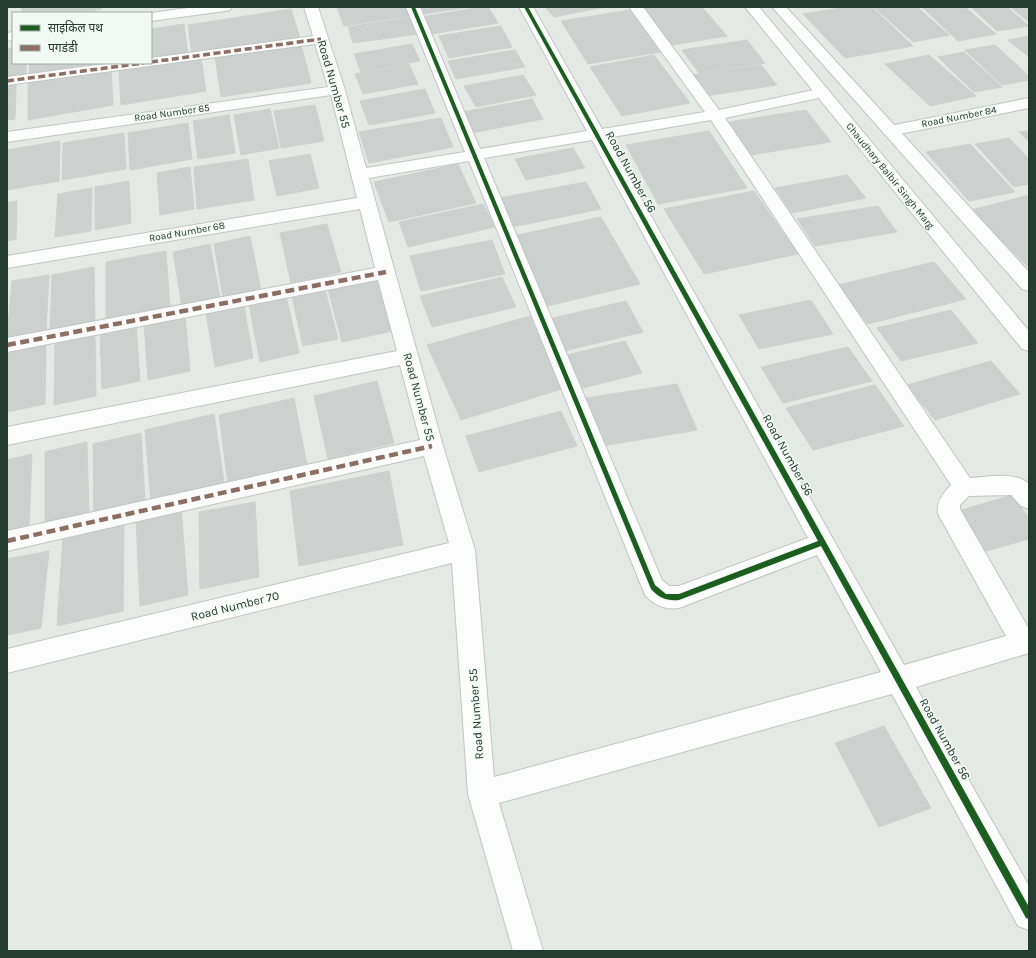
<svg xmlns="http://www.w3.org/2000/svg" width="1036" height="958" viewBox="0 0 1036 958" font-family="Karla,'Noto Sans Devanagari',sans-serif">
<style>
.building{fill:#ccd0ce;stroke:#cdd2cf}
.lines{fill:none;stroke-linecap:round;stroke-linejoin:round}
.street-casing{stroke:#c1c6c3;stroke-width:2}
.secondary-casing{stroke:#bfc5c2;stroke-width:2}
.street{fill:#fbfcfb;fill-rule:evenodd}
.secondary{fill:#fbfcfb;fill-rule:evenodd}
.quiet-far1{stroke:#8d6e63;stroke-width:3.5;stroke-dasharray:7 3.5;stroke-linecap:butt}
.quiet{stroke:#8d6e63;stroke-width:4.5;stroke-dasharray:9 4.5;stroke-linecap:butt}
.cycleway-casing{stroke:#f2f8f4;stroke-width:2}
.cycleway{fill:#1b5e20;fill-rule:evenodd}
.labels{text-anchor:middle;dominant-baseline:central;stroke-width:3;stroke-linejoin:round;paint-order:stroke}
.far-street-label{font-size:10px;fill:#243b31;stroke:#f2f8f4}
.street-label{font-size:12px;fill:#243b31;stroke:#f2f8f4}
</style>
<rect width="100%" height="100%" fill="#e4e9e6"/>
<path class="building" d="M21 7H102V9L79 13H22Z
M337 7H406L410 16 344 26Z
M420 7H469L424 14Z
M481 7H488L498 23 431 34 422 17Z
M545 7H605L554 17Z
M643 7H702L727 36 672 45Z
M848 7H872L913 46 845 58 803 14Z
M874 7H917L949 35 913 42Z
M922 7H965L996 34 958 41Z
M971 7H1007L1029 26 997 31Z
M1010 7H1029V22Z
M291 9 300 38 192 55 188 25Z
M630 10 660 52 588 64 561 21Z
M412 17 419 34 353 43 348 27Z
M184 24 188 55 151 60V29Z
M501 26 512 47 449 58 439 36Z
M1029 36V57L1008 40Z
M747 40 765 63 699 73 682 50Z
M301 44 311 83 221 97 215 56Z
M412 44 420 61 361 72 354 54Z
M995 45 1029 76V80L1002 85 965 50Z
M13 48V63H26V76L7 79V49Z
M515 50 525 67 456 79 448 61Z
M964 52 1002 87 974 92 938 57Z
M654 55 690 103 622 116 590 67Z
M929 55 976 96 930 106 885 64Z
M201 58 206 91 121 105 119 71Z
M30 63H121L29 78Z
M409 64 418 84 363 94 355 74Z
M761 65 777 85 706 96 692 75Z
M111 68 113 105 28 120V82Z
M523 75 536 95 476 107 464 86Z
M16 85 15 119 7 120V86Z
M425 89 435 113 369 125 360 101Z
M532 99 543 119 472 133 462 112Z
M315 105 324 141 281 148 274 111Z
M270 109 279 148 241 155 234 115Z
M806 110 831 142 751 155 729 122Z
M229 115 235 153 198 159 193 121Z
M441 118 453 147 369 163 359 132Z
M188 123 192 159 130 170 128 133Z
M709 131 747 188 658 204 626 145Z
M1029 131V142L1019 132Z
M124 133 126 169 62 180 63 143Z
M1009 138 1029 159V184L1014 187 975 144Z
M60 141 59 181 7 190V150Z
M970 144 1015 192 969 201 926 152Z
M573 148 585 168 526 180 515 159Z
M310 154 319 188 277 196 269 161Z
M248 159 254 200 197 209 194 167Z
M458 164 476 203 389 222 374 182Z
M190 167 194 209 160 215 157 173Z
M847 175 866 198 792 213 775 188Z
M129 181 131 223 95 230V187Z
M586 182 601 209 512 227 499 198Z
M92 188 91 231 55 237 58 194Z
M754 191 798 254 704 274 664 209Z
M1029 195V268L971 210Z
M17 201 16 239 7 241V203Z
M483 204 495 227 408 247 399 222Z
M878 206 897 232 815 246 797 219Z
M601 217 640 284 547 306 513 236Z
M327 224 341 272 291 283 280 233Z
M250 236 261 290 223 298 214 244Z
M492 240 505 274 421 291 410 256Z
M210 244 220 298 182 307 173 252Z
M166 251 170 308 106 321V262Z
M934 262 966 299 868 324 838 285Z
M94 267 95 322 50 331 52 275Z
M49 275 46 330 7 337 12 281Z
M502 277 516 307 432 327 420 296Z
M376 279 392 331 342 342 328 289Z
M324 286 338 339 303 346 291 292Z
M286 296 299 353 260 362 249 304Z
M811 300 833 334 759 349 739 315Z
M626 301 643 332 564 351 549 319Z
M244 306 253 358 215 367 206 313Z
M951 310 978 343 901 361 877 328Z
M185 314 190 371 148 380 144 323Z
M530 316 562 389 461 420 427 345Z
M136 323 140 381 102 389 100 331Z
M95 334 96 396 54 405 55 342Z
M625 341 642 373 583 388 567 355Z
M46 344 45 404 7 412V352Z
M848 347 872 381 783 403 761 367Z
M991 361 1020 394 935 420 907 385Z
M377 381 394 443 328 459 314 396Z
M677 384 697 430 602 446 586 398Z
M875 385 904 426 813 450 786 408Z
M294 398 307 465 228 484 219 415Z
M561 411 577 446 479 472 466 436Z
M214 414 224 482 151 501 145 430Z
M141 433 145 501 94 513 93 444Z
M87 442 89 515 45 526V452Z
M32 454 29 525 7 530V460Z
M389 471 403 545 299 566 290 491Z
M1012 495 1029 518V539L983 552 955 512Z
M255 502 259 577 200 589 199 512Z
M181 508 188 595 140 606 136 519Z
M124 524 123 611 57 626 63 537Z
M49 551 41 628 7 635V559Z
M884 726 931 808 879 827 835 743Z"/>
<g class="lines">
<g class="street-casing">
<path id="street" d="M195 7H232L230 10 225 11 151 21V13Z
M304 7H318L345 90 366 168 465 152 406 7H420L480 149 587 131 519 7H533L602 129 705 112 629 7H643L719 110 823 88 828 90 831 93 828 96 725 118 970 478C988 477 1015 471 1029 484V509L1021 506 1011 495 969 496 960 505V509L1029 629V653L916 687 1029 886V930L1018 926 892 694 499 803 543 951H513L468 794 452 563 7 673V649L449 543 424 456 7 551V531L420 440 400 365 7 445V427L397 351 378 280 7 352V338L375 268 360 209 7 268V256L357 198 331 95 7 142V132L328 87 315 44 7 85V77L111 63H151V58L313 36ZM711 120 951 485C943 493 936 503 938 514L1006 636 904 665 607 138ZM592 140 808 538 679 586H669L662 580 484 158ZM469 161 645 595C654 605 665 610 679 608L817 555 881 672 494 777 475 550 443 446 369 178Z
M13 32V40L7 41V33Z
M1029 98V108L890 136 884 134 882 131 884 128 890 126Z"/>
</g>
<g class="secondary-casing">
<path id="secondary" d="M745 7H759L1029 331V351L1022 349Z
M772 7H786L1029 272V291L1022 289Z"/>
</g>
<use href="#street" class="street"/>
<use href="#secondary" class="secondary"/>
<path class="quiet-far1" d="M151 62 321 39
M7 81 144 63"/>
<path class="quiet" d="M7 345 386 272
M7 541 432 446"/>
<g class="cycleway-casing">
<path id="cycleway" d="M411 7H415L655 585 666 594H679L818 541 524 7H528L1029 907V919L1026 918 821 546 679 600C666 601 659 598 651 589Z"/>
</g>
<use href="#cycleway" class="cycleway"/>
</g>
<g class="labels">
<g class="far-street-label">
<text transform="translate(172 113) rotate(-8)">Road Number 65</text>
<text transform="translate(959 117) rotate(-11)">Road Number 84</text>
<text transform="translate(890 176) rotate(51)">Chaudhary Balbir Singh Marg</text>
<text transform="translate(187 232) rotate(-10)">Road Number 68</text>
</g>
<g class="street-label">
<text transform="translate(334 84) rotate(74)">Road Number 55</text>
<text transform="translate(631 172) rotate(61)">Road Number 56</text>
<text transform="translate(419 397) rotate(75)">Road Number 55</text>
<text transform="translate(788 455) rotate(61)">Road Number 56</text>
<text transform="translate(235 606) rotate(-14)">Road Number 70</text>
<text transform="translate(476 714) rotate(-94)">Road Number 55</text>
<text transform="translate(945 739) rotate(61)">Road Number 56</text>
</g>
</g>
<rect width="1036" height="958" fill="none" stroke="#243b31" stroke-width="16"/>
<rect x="12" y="12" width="140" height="52" fill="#f2f8f4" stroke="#a0aca6"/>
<rect x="20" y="25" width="20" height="6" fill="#1b5e20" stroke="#a0aca6"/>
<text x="48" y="32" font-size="12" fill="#243b31">साइकिल पथ</text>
<rect x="20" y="45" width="20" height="6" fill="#8d6e63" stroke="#a0aca6"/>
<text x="48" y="52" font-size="12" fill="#243b31">पगडंडी</text>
</svg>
